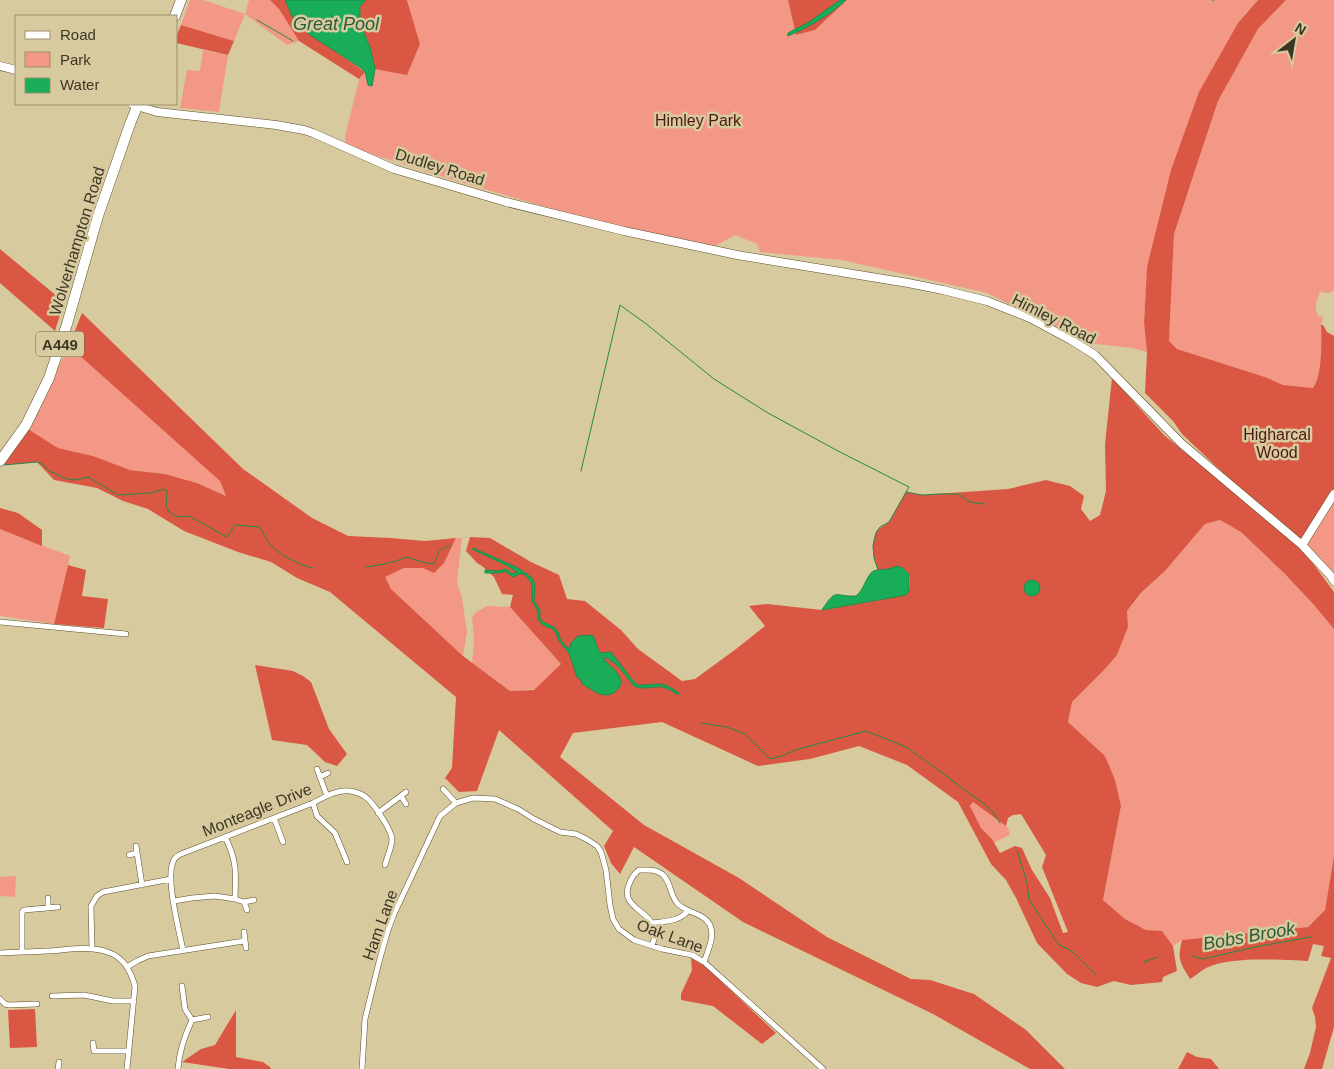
<svg xmlns="http://www.w3.org/2000/svg" width="1334" height="1069" viewBox="0 0 1334 1069" font-family="Helvetica,sans-serif">
<style>
.green{fill:#f39887}
.forest{fill:#da5843;fill-rule:evenodd}
.water{fill:#19ad5a;stroke:#24894a}
.lines{fill:none;stroke-linecap:round;stroke-linejoin:round}
.stream{stroke:#24894a;stroke-width:1}
.street-casing{stroke:#5c4f27;stroke-width:6}
.secondary-casing{stroke:#5c4f27;stroke-width:9}
.highway-casing{stroke:#5c4f27;stroke-width:11}
.street{stroke:#fff;stroke-width:5}
.secondary{stroke:#fff;stroke-width:8}
.highway{stroke:#fff;stroke-width:10}
.labels{text-anchor:middle;dominant-baseline:central;stroke-width:5;stroke-linejoin:round;paint-order:stroke}
.shield{fill:#d8ca9f;stroke:#6b624a;stroke-width:1}
.shield-label{font-size:15px;font-weight:bold;fill:#3c3625}
.park-label{font-size:16px;fill:#4b1910;stroke:#d8ca9f}
.street-label{font-size:16px;fill:#3c3625;stroke:#d8ca9f}
.water-label{font-size:18px;font-style:italic;fill:#295b39;stroke:#d8ca9f}
</style>
<rect width="100%" height="100%" fill="#d8ca9f"/>
<path class="green" d="M190 0H203L245 14 249 0H270L279 9 299 41 287 45 245 14 234 41 181 25Z
M407 0H788L796 35 815 30 847 0H1258L1238 23 1147 267 1144 323 1147 352 1132 348 1087 343 987 293 842 260 760 252 757 244 735 235 715 246 652 234 588 219 453 180 365 152 346 144 345 137 359 79 365 72 367 80 372 85 375 69 407 74 420 44Z
M1286 0H1334V291L1329 293 1320 292C1316 301 1314 307 1318 316L1323 317 1321 325 1323 341 1318 382 1313 388 1283 385 1265 377 1177 349 1169 341 1174 234 1218 101 1258 29Z
M203 50 228 55 219 112 180 108 187 70 200 71Z
M82 313 243 469 312 518 348 536 221 484 226 496 197 483 165 474 130 470 93 456 58 448 28 429 69 346Z
M1334 503V573L1307 545Z
M1220 520 1241 532 1285 574 1314 605 1334 629V856L1325 910 1308 927 1182 940 1173 946 1162 931 1146 930 1125 919 1103 900 1121 806 1068 722 1072 702 1105 669 1117 655 1128 627 1127 611 1143 592 1165 571 1205 524Z
M0 529 70 556 54 624 0 616Z
M456 538H462L457 582 462 598 467 632 463 656 391 589 384 576 404 568H423L444 563Z
M487 606 510 607 561 664 536 689 510 691 472 663 474 639 472 617 475 613Z
M973 802 1006 826H1007L1010 834 1009 835 994 843 992 839 981 828 970 806Z
M16 876 15 897 0 896V877Z"/>
<path class="forest" d="M270 0H285L338 53 365 72 359 79 299 41 279 9Z
M366 0H407L420 44 407 75 375 69 370 47 360 23V6Z
M788 0H847L815 30 796 35Z
M1258 0H1286L1258 29 1218 101 1174 234 1169 341 1177 349 1265 377 1283 385 1313 388C1322 378 1322 339 1321 325H1323L1327 332 1334 336V489L1302 540 1224 474 1182 434 1173 421 1145 393 1147 352 1144 323 1147 267 1171 170 1199 92 1238 23Z
M181 25 234 41 228 55 176 43V37Z
M0 249 64 302 55 331 0 283Z
M82 313 243 469 312 518 348 536 391 538 425 541 456 538 444 563 434 573 423 568H404L385 577 391 589 463 656 510 691 534 690 561 664 510 607 513 595 502 594 494 577 482 566 477 563 466 551 470 537 490 538 531 562 559 575 567 599 585 601 621 630 638 649 682 681 695 679 736 649 765 626 749 606 767 604 822 610 885 599 909 591C910 583 911 577 907 571L893 569 878 570 874 558 873 546 874 538 877 530 889 522 906 492 922 495 1008 489 1046 480 1070 486 1084 496 1081 509 1090 521 1100 515 1106 491 1105 444 1112 378 1164 435 1294 541 1315 566 1334 592V629L1314 605 1285 574 1241 532 1220 520 1205 524 1165 571 1141 593 1127 611 1128 627 1117 655 1105 669 1072 702 1068 722 1105 756 1115 780 1121 806 1103 900 1125 919 1146 930 1162 931 1173 946 1177 971 1163 977 1162 982 1131 985 1114 981 1097 987 1081 983 1067 974 1037 943 1016 898 1006 880 991 864 958 802 907 765 859 746 810 759 758 766 662 722 573 733 560 757 644 825 739 878 827 937 911 979 930 980 974 994 1026 1030 1065 1069H1030L933 1014 743 922 634 847 620 874 611 863 604 846 613 831 499 730 477 791 459 792 445 778 452 768 456 697 330 592 297 578 271 562 238 552 184 531 148 509 123 501 97 488 54 480 37 462 4 465 28 429 58 448 93 456 130 470 165 474 197 483 226 496 220 481 69 346ZM973 802 1006 826 1008 818 1013 815 1021 814 1046 855 1042 867 1068 932 1063 933 1050 898 1032 870 1022 848 1015 846 1000 853 992 839 981 828 970 806Z
M0 508 18 513 42 530V546L0 529Z
M68 565 86 570 82 596 108 599 104 628 54 624Z
M255 665 293 671 303 676 311 682 329 729 347 754 337 766 325 762 307 745 272 740Z
M1334 856V1027L1322 1069H1304L1310 1053 1316 1027 1315 1017 1312 1008 1331 958 1321 956 1324 946 1313 944 1308 961C1281 960 1230 956 1206 968 1201 971 1195 976 1190 979 1180 962 1177 960 1182 940L1308 927 1325 910Z
M691 958 705 966 776 1033 762 1044 713 1006 681 1000V994L692 970Z
M35 1009 37 1047 10 1048 8 1010Z
M236 1010V1057L263 1062 270 1067 271 1069H229L182 1062 201 1049 215 1045Z
M1187 1052 1197 1057 1211 1059 1219 1069H1178Z"/>
<path class="water" d="M285 0H366L360 6V23L370 47 375 69 372 86 368 85 365 72 361 68 310 35 292 16Z
M840 0H846C830 15 809 27 788 36V33L809 22Z
M473 548 516 567 527 574 533 579 535 586 534 601 540 610V620L555 628 558 632 561 641 568 648H570L571 643 578 636 592 635C597 640 596 649 601 653L611 652 634 682 638 685C658 685 661 680 679 693L678 695C657 680 656 691 636 687L633 685C625 675 618 663 605 657L604 659C609 666 617 670 620 678 622 682 621 685 618 689 606 702 595 691 582 684L581 680 577 677 569 653 559 641 555 631 551 628 547 627 542 624 538 620V611L532 601V584L528 578 522 573 513 577 505 571 500 573H485V570L497 571 507 569 512 574 517 572 510 567 472 549Z
M896 566 903 568 909 574V591L906 595 822 610C837 587 833 597 856 596 864 590 865 579 872 572 877 568 890 571 896 566Z
M1024 588a8 8 0 1 1 16 0a8 8 0 1 1-16 0Z"/>
<g class="lines">
<path class="stream" d="M1212 0H1214
M257 20 293 41
M4 465 37 462 44 465 49 471 67 479 74 480 88 477 118 495 151 493 164 489 167 491 166 507 169 512 177 517 189 516 227 537 235 525 260 527C263 533 266 539 270 544 280 556 298 564 313 568
M581 471 620 305 645 323 714 379 768 413 838 451 909 487 889 522 880 527 876 533 873 546 874 558 878 570
M906 492 922 495 939 494H958L970 502 985 504
M366 567C380 565 393 563 406 557 413 559 427 564 434 564 440 552 435 550 450 546
M701 723 727 727 745 734 770 759 782 756 795 750 866 731 906 747 933 766 966 791 983 803 992 811 1000 823
M1017 850 1027 883 1029 900 1058 944 1073 952 1096 975
M1192 956 1203 959 1255 947 1311 937
M1144 962 1158 957"/>
<g class="street-casing">
<path id="street" d="M0 622 126 634
M317 769 327 796
M320 777 328 773
M443 789 456 803
M401 796 406 804
M313 803 317 816 335 833 347 862
M378 813 406 792
M274 818 283 842
M225 837C237 860 236 873 235 899
M136 846 142 885
M129 855 137 853
M48 898V908
M174 901 192 898 215 896 235 899 244 902 254 900
M244 902 247 910
M651 923C666 921 678 922 688 911
M244 932 246 948
M652 946C655 938 656 930 652 923 643 909 619 904 630 882 632 877 635 873 639 870 647 870 655 869 662 874 672 882 669 895 678 904 687 913 704 913 710 925 715 937 708 950 704 962
M92 949 91 906 97 896 103 892 171 879
M183 950C179 931 167 883 172 865 173 860 176 856 181 854L313 803C324 797 338 789 350 791 356 792 363 794 368 799 375 806 391 829 392 839 392 847 387 857 385 865
M22 951V912L24 910 58 907
M0 953C16 952 31 952 47 951 67 950 91 945 110 953 124 958 131 972 135 986L127 1069
M127 967 137 961 148 956 244 941
M182 986 185 1009 192 1020 208 1017
M52 996 84 995 113 1001H134
M0 999 5 1004 9 1005 37 1004
M93 1043 94 1051H128
M58 1069 59 1062
M178 1069C179 1052 185 1035 192 1020
M362 1069 365 1019 379 962 388 930 394 914 440 816 456 803 473 798 495 799 518 809 534 819 560 832 576 834 588 840 597 846 601 852 606 870 610 905 613 919 619 929 634 940 662 949 692 955 704 962 823 1069"/>
</g>
<g class="secondary-casing">
<path id="secondary" d="M0 66 16 70
M132 104 137 106 157 112 276 125 304 130 313 133 394 169 506 202 624 231 737 255 908 283 943 290 987 301 1030 318 1071 340 1095 355 1182 444 1302 545 1330 575 1334 581
M1302 545 1334 494"/>
</g>
<g class="highway-casing">
<path id="highway" d="M175 16 181 0
M0 461 26 425 49 378 67 324 98 216 130 124 138 104"/>
</g>
<use href="#street" class="street"/>
<use href="#secondary" class="secondary"/>
<use href="#highway" class="highway"/>
</g>
<g class="labels">
<rect class="shield" x="36" y="331.5" width="48" height="25" rx="4"/>
<g class="shield-label">
<text x="60" y="344">A449</text>
</g>
<g class="park-label">
<text x="698" y="120">Himley Park</text>
<text x="1277" y="434">Higharcal<tspan x="1277" dy="18">Wood</tspan></text>
</g>
<g class="street-label">
<text transform="translate(440 167) rotate(17)">Dudley Road</text>
<text transform="translate(77 241) rotate(-73)">Wolverhampton Road</text>
<text transform="translate(1054 319) rotate(27)">Himley Road</text>
<text transform="translate(257 810) rotate(-22)">Monteagle Drive</text>
<text transform="translate(380 925) rotate(-70)">Ham Lane</text>
<text transform="translate(670 936) rotate(20)">Oak Lane</text>
</g>
<g class="water-label">
<text x="336" y="24">Great Pool</text>
<text transform="translate(1249 936) rotate(-10)">Bobs Brook</text>
</g>
</g>
<rect x="15" y="15" width="162" height="90" fill="#d8ca9f" stroke="#9a8f6e"/>
<rect x="25" y="31" width="25" height="8" fill="#ffffff" stroke="#9a8f6e"/>
<text x="60" y="40" font-size="15" fill="#3c3625">Road</text>
<rect x="25" y="52" width="25" height="15" fill="#f39887" stroke="#9a8f6e"/>
<text x="60" y="65" font-size="15" fill="#3c3625">Park</text>
<rect x="25" y="78" width="25" height="15" fill="#19ad5a" stroke="#9a8f6e"/>
<text x="60" y="90" font-size="15" fill="#3c3625">Water</text>
<g transform="translate(1294 40) rotate(31)" stroke="#d8ca9f" stroke-width="4" paint-order="stroke">
<path d="M0-4L9 19L0 12L-9 19Z" fill="#3c3625"/>
<text y="-8" font-size="14" font-weight="bold" text-anchor="middle" fill="#3c3625">N</text>
</g>
</svg>
